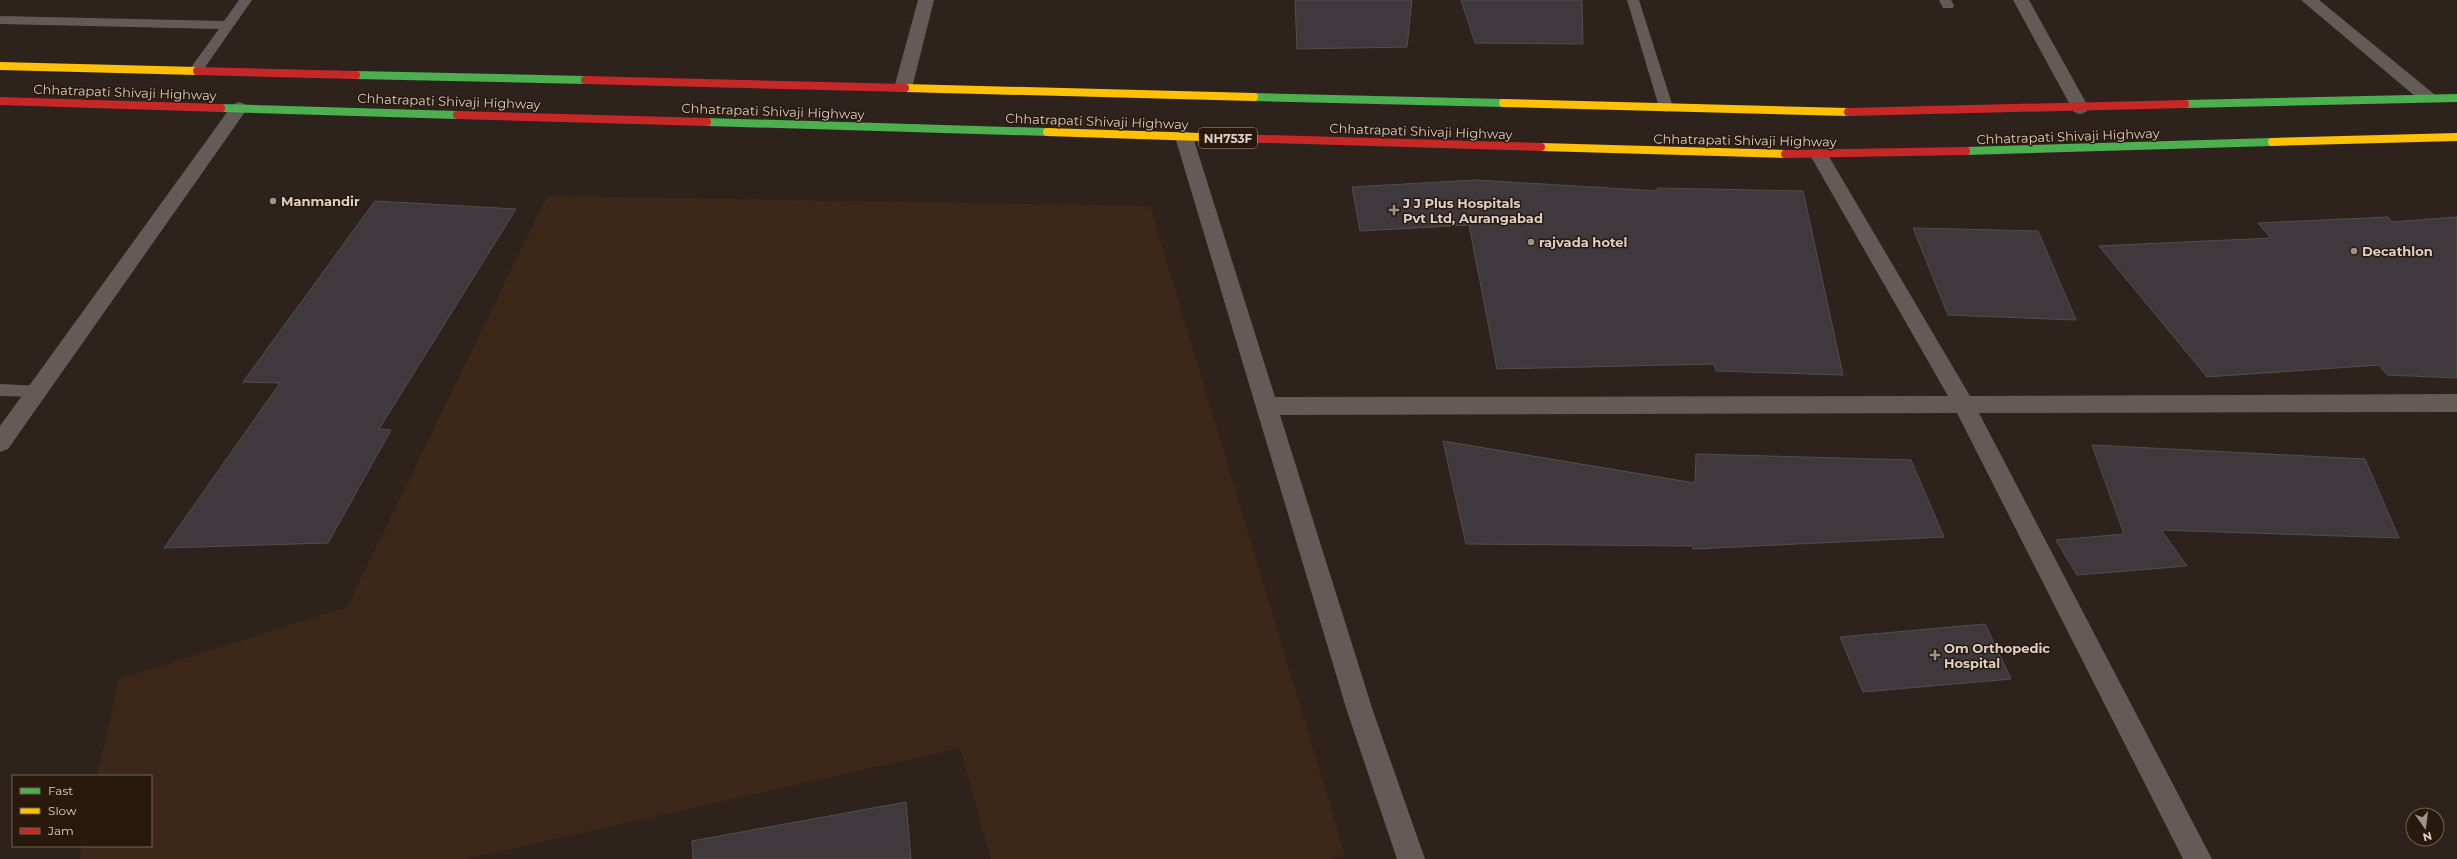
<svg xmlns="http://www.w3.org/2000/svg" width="2457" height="859" viewBox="0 0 2457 859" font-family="Montserrat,sans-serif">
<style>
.built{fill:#3c2718}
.building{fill:#3f393d;stroke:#534e4e}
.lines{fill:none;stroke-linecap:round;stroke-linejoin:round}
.lane{fill:#645a57;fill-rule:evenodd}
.street{fill:#645a57;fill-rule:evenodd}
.fast{stroke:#4caf50;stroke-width:8}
.slow{stroke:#ffc107;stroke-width:8}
.jam{stroke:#c62828;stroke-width:8}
.poi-dot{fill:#9e938b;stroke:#29190d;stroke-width:1.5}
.labels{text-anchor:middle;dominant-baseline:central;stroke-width:3;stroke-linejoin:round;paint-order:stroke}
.shield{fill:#29190d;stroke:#a6988f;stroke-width:1}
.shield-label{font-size:12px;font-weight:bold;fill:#dbcfc7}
.street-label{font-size:13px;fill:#dbcfc7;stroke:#29190d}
.poi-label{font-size:13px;font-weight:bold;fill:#dbcfc7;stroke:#29190d;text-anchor:start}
</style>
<rect width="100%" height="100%" fill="#2d231c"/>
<path class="built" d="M547 196 1150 206 1345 855 1330 859H991L960 748 466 859H79L82 846H151V776H97L119 679 347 607Z"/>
<path class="building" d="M1295 0H1412L1407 47 1297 49Z
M1461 0H1582L1583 44 1475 43Z
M1476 180 1658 191 1657 188 1803 191 1843 375 1716 371 1714 364 1497 369 1469 225 1360 231 1352 187Z
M375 201 516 209 379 429 391 430 328 543 164 548 280 383 243 382Z
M2388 217 2392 222 2457 217V378L2387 375 2379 365 2207 377 2099 246 2271 238 2258 223Z
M1913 228 2038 231 2076 320 1948 315Z
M1443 441 1695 483 1696 454 1911 460 1944 537 1693 549V546L1466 544Z
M2092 445 2365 459 2399 538 2161 530 2187 566 2077 575 2056 540 2124 534Z
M1985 624 2011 679 1863 692 1840 637Z
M906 802 911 859H693L692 841Z"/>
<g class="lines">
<path class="lane" d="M239 0H252L201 73 196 74 189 70 219 29 0 24V16L224 21Z
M1627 0H1639L1673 107 1671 110 1666 112 1659 107Z
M1939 0H1951L1954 5 1953 8H1943Z
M0 384 43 386 45 391 43 396 37 397 0 396Z"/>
<path class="street" d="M918 0H934L912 88 909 92H897L894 88Z
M2013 0H2029L2089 108 2086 112 2080 114 2074 112Z
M2301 0H2319L2434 94 2437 98 2434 102H2422Z
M239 102 245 104 248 108 245 112 8 449 0 452V426L233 104Z
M1184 131 1190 133 1193 137 1275 397 1948 396 1810 155 1812 151 1819 149 1826 151 1828 155 1970 396 2457 394V412L1979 413 2212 859H2183L1957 413 1280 415 1373 711 1425 859H1397L1347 711 1175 137 1178 133Z"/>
<path class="fast" d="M356 75 585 80
M1254 97 1503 103
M2185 104 2457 98
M221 108 457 115
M707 122 1047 132
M1966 151 2272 142"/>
<path class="slow" d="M0 66 197 71
M905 88 1254 97
M1503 103 1848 112
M1047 132 1232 138
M2272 142 2457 137
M1541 147 1785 154"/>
<path class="jam" d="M197 71 356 75
M585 80 905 88
M0 101 221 108
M1848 112 2185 104
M457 115 707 122
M1232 138 1541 147
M1785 154 1966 151"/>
</g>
<g class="poi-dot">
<circle cx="273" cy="201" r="4"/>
<path d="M1392 204h4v4h4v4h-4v4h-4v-4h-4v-4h4z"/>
<circle cx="1531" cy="242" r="4"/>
<circle cx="2354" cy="251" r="4"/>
<path d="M1933 649h4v4h4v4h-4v4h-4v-4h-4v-4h4z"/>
</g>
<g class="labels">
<rect class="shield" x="1199" y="128" width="58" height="20" rx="3"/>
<g class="shield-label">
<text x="1228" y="138">NH753F</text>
</g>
<g class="street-label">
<text transform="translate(125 92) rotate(2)">Chhatrapati Shivaji Highway</text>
<text transform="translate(449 101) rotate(2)">Chhatrapati Shivaji Highway</text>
<text transform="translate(773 111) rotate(2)">Chhatrapati Shivaji Highway</text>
<text transform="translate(1097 121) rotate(2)">Chhatrapati Shivaji Highway</text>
<text transform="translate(1421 131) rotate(2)">Chhatrapati Shivaji Highway</text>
<text transform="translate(2068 136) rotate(-2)">Chhatrapati Shivaji Highway</text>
<text transform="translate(1745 140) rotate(1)">Chhatrapati Shivaji Highway</text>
</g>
<g class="poi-label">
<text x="281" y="201">Manmandir</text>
<text x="1403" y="203">J J Plus Hospitals<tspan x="1403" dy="15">Pvt Ltd, Aurangabad</tspan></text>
<text x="1539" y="242">rajvada hotel</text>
<text x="2362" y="251">Decathlon</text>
<text x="1944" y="648">Om Orthopedic<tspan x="1944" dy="15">Hospital</tspan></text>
</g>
</g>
<rect x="12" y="775" width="140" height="72" fill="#29190d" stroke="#706257"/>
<rect x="20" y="788" width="20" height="6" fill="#4caf50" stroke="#706257"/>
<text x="48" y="795" font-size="12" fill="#dbcfc7">Fast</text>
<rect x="20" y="808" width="20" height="6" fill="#ffc107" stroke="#706257"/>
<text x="48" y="815" font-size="12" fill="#dbcfc7">Slow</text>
<rect x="20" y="828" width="20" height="6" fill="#c62828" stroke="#706257"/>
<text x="48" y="835" font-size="12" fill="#dbcfc7">Jam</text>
<g transform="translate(2425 827) rotate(166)"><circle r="19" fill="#29190d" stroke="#706257"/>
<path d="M0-3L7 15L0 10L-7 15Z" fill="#9e938b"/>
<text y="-6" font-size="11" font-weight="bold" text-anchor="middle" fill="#dbcfc7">N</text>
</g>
</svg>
